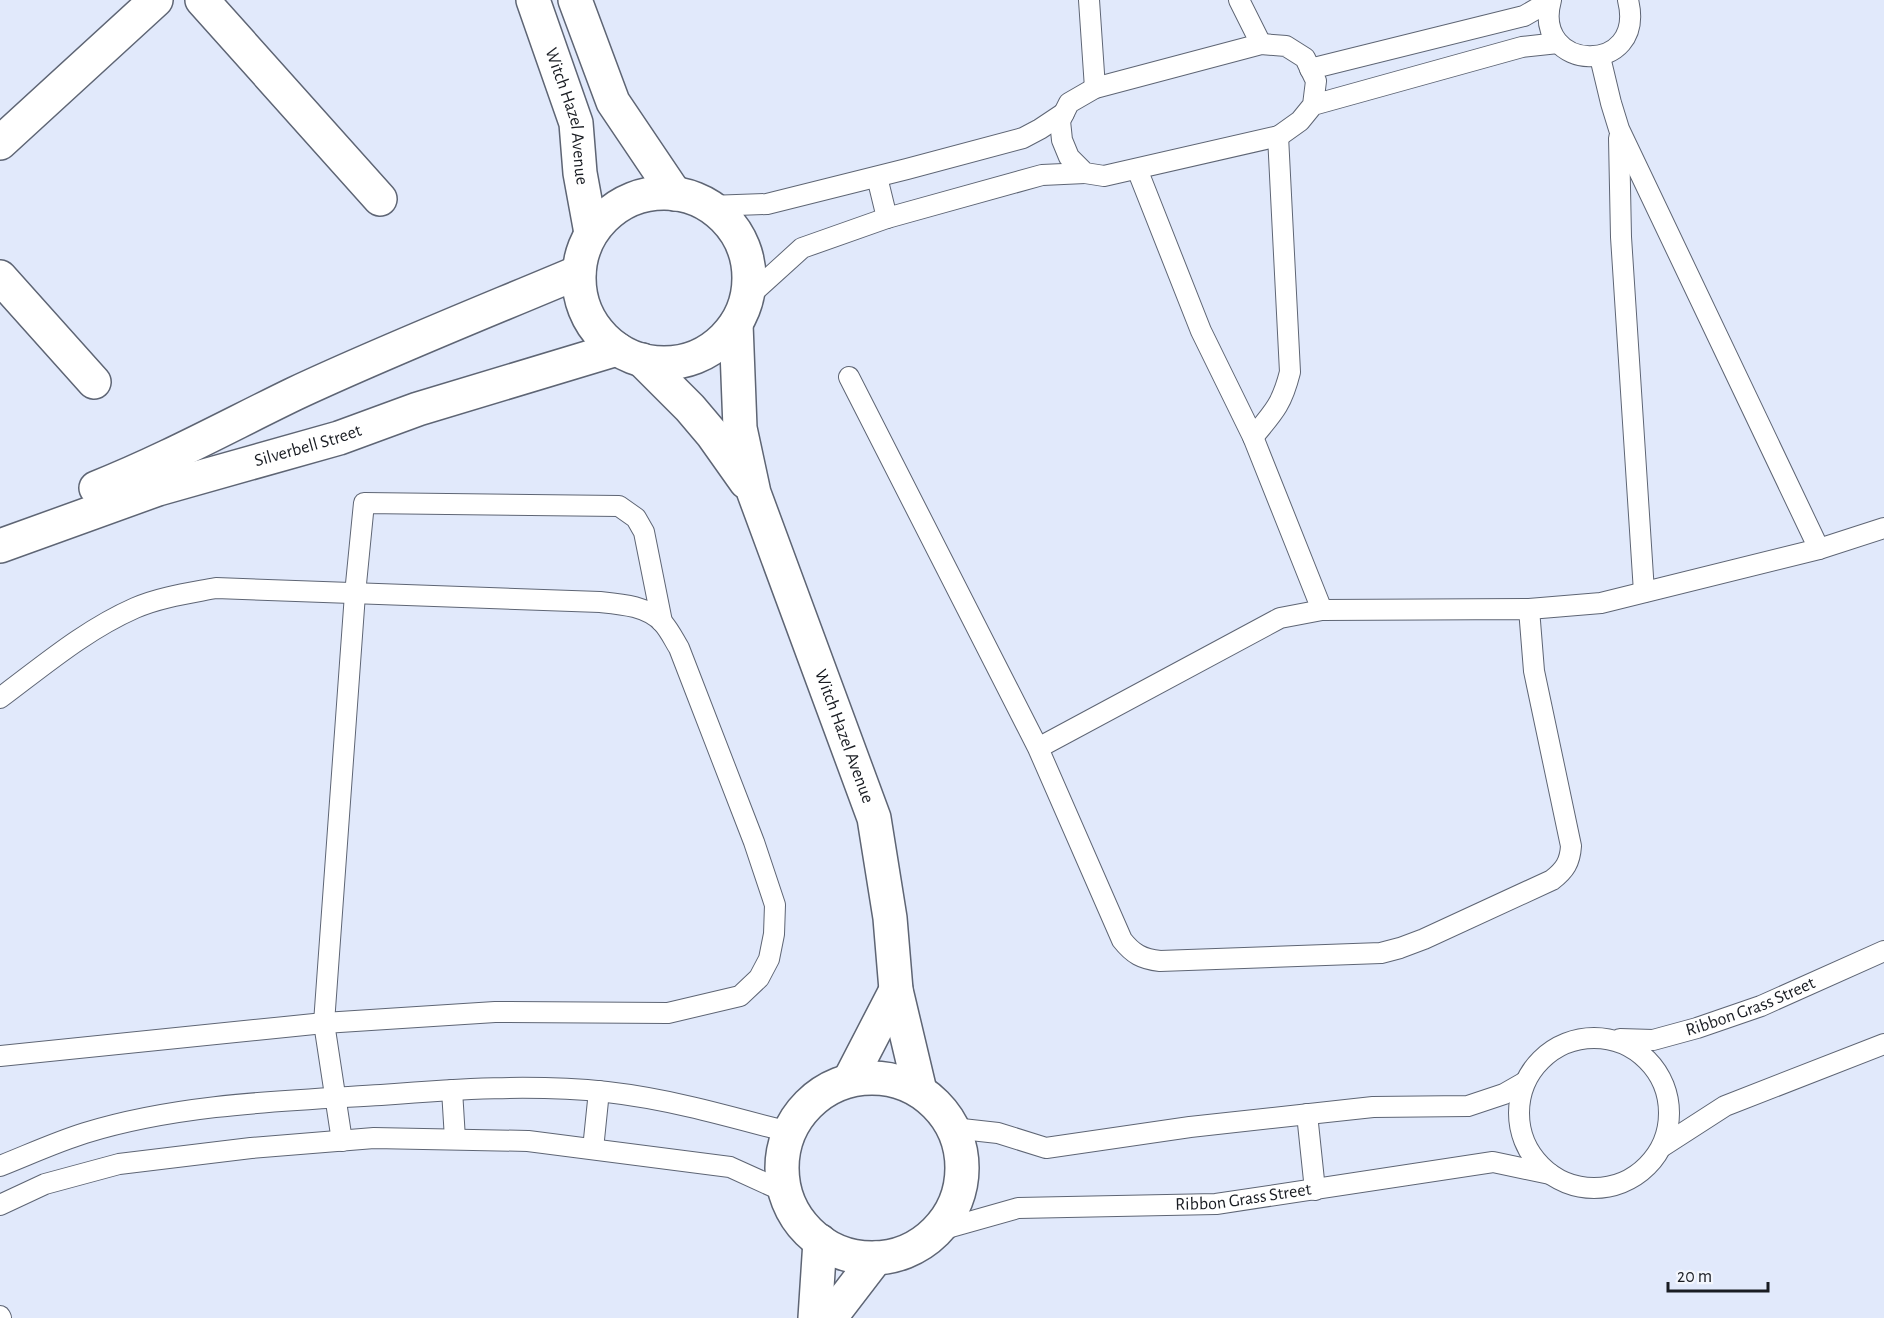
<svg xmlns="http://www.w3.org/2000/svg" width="1884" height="1318" viewBox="0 0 1884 1318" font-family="'Alegreya Sans',sans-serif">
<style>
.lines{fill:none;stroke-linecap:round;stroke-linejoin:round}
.lane-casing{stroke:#5e6574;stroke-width:22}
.street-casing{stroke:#5e6574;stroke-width:36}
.secondary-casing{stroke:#5e6574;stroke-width:36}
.lane{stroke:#fff;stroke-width:20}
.street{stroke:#fff;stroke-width:33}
.secondary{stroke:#fff;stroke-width:33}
.labels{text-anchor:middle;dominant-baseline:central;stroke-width:4.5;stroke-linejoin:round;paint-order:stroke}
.street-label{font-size:18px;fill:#191c22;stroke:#f3f6fd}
</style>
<rect width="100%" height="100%" fill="#e1e9fb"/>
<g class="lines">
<g class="lane-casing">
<g id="lane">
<path d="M1089 0 1095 88"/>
<path d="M1239 0 1261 44"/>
<path d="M1551 0C1531 73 1647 77 1628 0"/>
<path d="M1600 57 1611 103 1619 129 1819 549"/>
<path d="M1310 69 1524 16 1550 1"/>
<path d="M1313 105 1316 81 1305 58 1286 46 1261 44 1095 88 1069 103 1060 121 1062 140 1069 157 1085 173 1104 176 1279 136 1300 121 1313 105 1522 47 1558 43"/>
<path d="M1619 138 1621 237 1644 592"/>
<path d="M1137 169 1201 331 1253 437 1322 610"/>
<path d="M877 177 887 218"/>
<path d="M709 206 767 204 907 169 1023 138 1040 129 1064 113"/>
<path d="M748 297 802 248 887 218 1042 175 1085 173"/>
<path d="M849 377 1038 748 1122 940C1133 954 1142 959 1160 961L1381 953 1400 948 1424 939 1552 880C1565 870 1570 862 1571 846L1534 671 1529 609 1322 610 1280 618 1038 748"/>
<path d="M1253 437C1274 412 1282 404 1290 372L1278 136"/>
<path d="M1529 609 1601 603 1819 549 1884 528"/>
<path d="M0 698C43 666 85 630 135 608 160 597 190 593 216 588L600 602C621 604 648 606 663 623 670 631 674 640 679 648L754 842 775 905 774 934 769 959 759 978 740 996 668 1013 495 1012 324 1023 0 1056"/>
<circle cx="1594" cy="1113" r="75"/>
<path id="s1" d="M1620 1039 1653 1040 1697 1028 1761 1006 1884 951"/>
<path d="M452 1090 455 1139"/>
<path d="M1307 1114 1315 1190"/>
<path d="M953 1128 998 1133 1046 1148 1190 1127 1373 1107 1468 1106 1504 1094 1525 1082"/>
<path d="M342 1141 324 1023 355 594 364 503 619 506 636 518 644 532 662 622"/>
<path d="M1663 1146 1725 1106 1884 1044"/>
<path d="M593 1149 599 1091"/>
<path d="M0 1166C28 1155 56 1142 85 1133 179 1104 282 1101 381 1095 456 1089 532 1084 607 1092 669 1099 728 1116 788 1132"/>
<path d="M0 1205 45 1184 119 1164 251 1148 374 1138 528 1141 730 1167 785 1192"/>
<path id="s2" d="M937 1231 1018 1208 1216 1204 1493 1162 1550 1174"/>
<path d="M0 1316 1 1318"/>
</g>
</g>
<g class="street-casing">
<g id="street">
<path d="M202 0 380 199"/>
<path d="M0 143 156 0"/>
<path d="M0 277 94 382"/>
<path d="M96 488C164 461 228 426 294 394 388 350 484 312 579 272"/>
<path id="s3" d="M0 546 158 489 339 438 418 409 617 349"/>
</g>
</g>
<g class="secondary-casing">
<g id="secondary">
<path id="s4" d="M533 0 576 123 580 173 591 233"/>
<path d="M575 0 613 102 675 194"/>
<circle cx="664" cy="278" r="85"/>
<path id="s5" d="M736 324 740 428 754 493 874 818 890 918 896 990 920 1091"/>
<path d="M642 360 690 408 712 434 746 482"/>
<circle cx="872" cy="1168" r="90"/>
<path d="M850 1079 896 990"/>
<path d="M815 1318 820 1241"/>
<path d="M830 1318 876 1258"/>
</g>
</g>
<use href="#lane" class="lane"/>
<use href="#street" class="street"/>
<use href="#secondary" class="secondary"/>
</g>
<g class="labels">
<g class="street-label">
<text stroke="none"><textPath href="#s4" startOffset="122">Witch Hazel Avenue</textPath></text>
<text stroke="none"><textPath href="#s3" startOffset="324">Silverbell Street</textPath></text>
<text stroke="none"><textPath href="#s5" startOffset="430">Witch Hazel Avenue</textPath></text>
<text stroke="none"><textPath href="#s1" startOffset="136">Ribbon Grass Street</textPath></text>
<text stroke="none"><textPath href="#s2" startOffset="310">Ribbon Grass Street</textPath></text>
</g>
</g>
<path d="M1668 1282v9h100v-9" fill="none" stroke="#191c22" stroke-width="3"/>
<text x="1677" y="1282" font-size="18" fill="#191c22" stroke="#f3f6fd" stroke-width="4.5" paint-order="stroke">20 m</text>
</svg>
